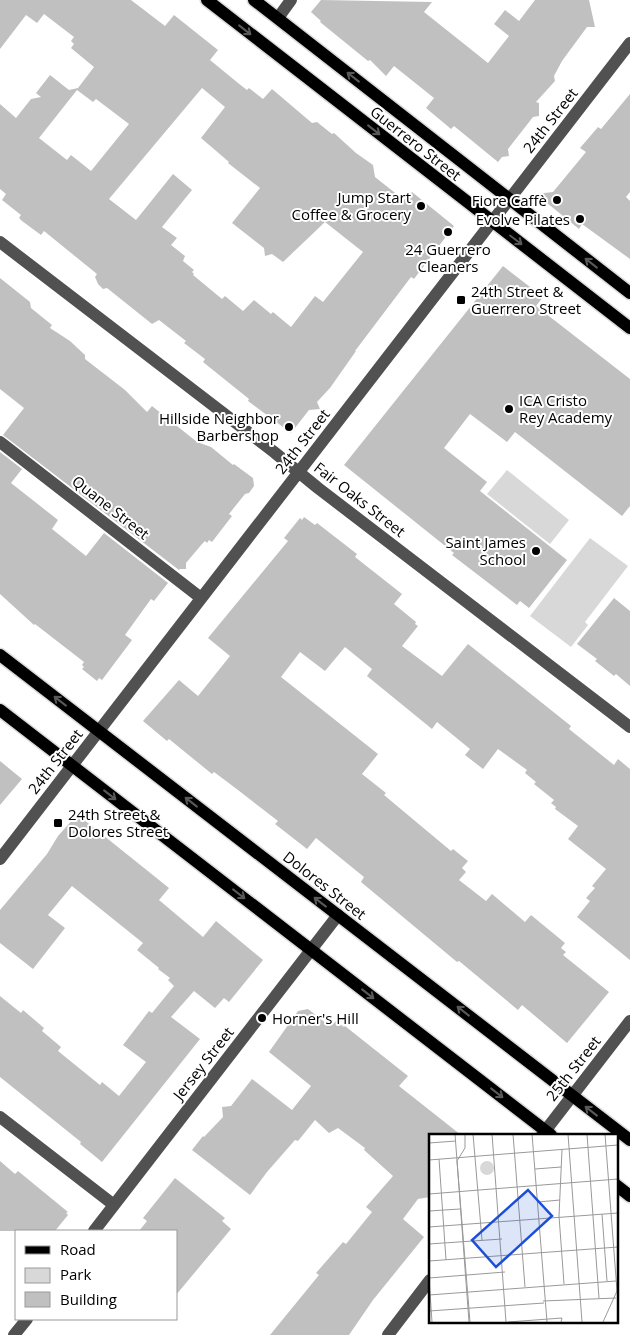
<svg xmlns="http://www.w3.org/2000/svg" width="630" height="1335" viewBox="0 0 630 1335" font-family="'Open Sans',sans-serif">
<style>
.green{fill:#d8d8d8}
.building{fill:#c0c0c0;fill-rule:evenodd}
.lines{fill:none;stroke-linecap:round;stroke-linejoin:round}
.major-casing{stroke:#dbdbdb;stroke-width:15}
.minor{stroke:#515151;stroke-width:12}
.major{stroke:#000;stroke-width:12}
.oneway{stroke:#595959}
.poi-dot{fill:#000;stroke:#fff;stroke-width:2}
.labels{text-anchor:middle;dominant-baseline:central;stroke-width:4;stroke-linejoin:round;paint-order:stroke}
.street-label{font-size:15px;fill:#000;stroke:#fff}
.poi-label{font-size:15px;fill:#000;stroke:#fff;text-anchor:end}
.inset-road{fill:none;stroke:#999;stroke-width:1}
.view{fill:#1d4ed8;fill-opacity:0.15;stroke:#1d4ed8;stroke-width:2.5}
.inset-edge{fill:none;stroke:#000;stroke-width:2.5}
</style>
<rect width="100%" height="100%" fill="#fff"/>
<path class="green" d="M507 470 569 520 550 544 487 494Z
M590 538 628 566 585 622 588 625 571 647 530 616Z"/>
<path class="building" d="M0 0H131L165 26 174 15 218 50 210 60 238 83 247 90 249 88 263 99 272 89 312 123 317 122 332 134 334 133 356 153 373 165 375 177 404 200 412 192 454 226 414 279 411 277 355 351H356L330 388 317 402 320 409 309 410 291 433 248 401 249 399 203 362 205 359 184 343 186 341 159 320 152 324 107 288 103 289 98 284 95 277 97 274 44 231 41 235 22 221 19 218 21 215 2 200 6 194 0 189V104L16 118 31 99 41 97 36 93 50 75 69 90 78 88 94 67 71 48 74 44 71 41 74 37 44 14 37 23 26 15 0 49ZM202 88 225 107 201 138 229 162 228 163 260 188 232 223 264 248 265 256 272 254 283 262 325 222 363 252 323 302 315 296 291 327 273 312 271 314 254 300 243 311 225 296 222 299 193 275 194 274 192 272 194 270 183 261 185 256 171 245 177 238 162 227 192 190 173 174 136 220 109 199ZM77 90 93 102 96 99 129 124 91 171 71 155 67 160 39 138Z
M321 0 432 2 424 12 488 63 509 36 494 24 505 10 519 21 535 0H589L595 27H587L562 61 554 76 555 81 536 102 539 103V116L533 117 508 149 509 156 502 157 498 162 454 126 451 129 426 108 434 98 394 66 386 76 370 60 368 61 320 22 321 21 311 12Z
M630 94V192L626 197 630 201V259L582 224 579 229 536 194 553 192 586 152 580 148 598 127 601 129Z
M503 266 543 297 536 306 630 379V506L622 516 515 432 507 442 470 414 444 448 487 482 480 491 567 560 529 608 520 601 517 605 452 555 454 553 344 465Z
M0 278 30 302 31 308 52 325 50 328 70 341 85 355V359L125 390 147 412 152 406 197 442 211 447 233 465 234 464 253 478 254 486 249 493 245 494 229 514 232 516 212 542 209 540 207 543 205 541 202 544 186 563V569H180L179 570 3 435 24 408 0 389Z
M0 452 22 469 11 483 58 520 52 529 86 556 104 533 168 583 154 601 151 599 125 635 132 640 102 680 99 678 97 681 82 669 84 667 82 665 84 662 35 624 34 625 0 594Z
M304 517 315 525 317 523 357 554 355 557 402 594 394 604 416 622 415 624 418 626 402 646 442 676 468 644 571 726 569 729 614 765 618 759 630 769V960L577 917 590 901 586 898 595 888 592 886 606 869 568 839 578 826 555 809 556 807 551 803 554 800 534 784 536 782 525 773 527 770 498 749 483 769 465 755 470 749 437 722 432 729 367 676 372 669 345 647 325 671 300 652 281 677 378 754 362 774 386 793 384 795 451 851 453 849 468 861 462 868 466 872 459 880 486 901 492 894 525 922 531 915 565 943 561 948 566 952 563 955 609 992 567 1043 522 1005 518 1010 459 961 457 962 361 882 364 877 316 838 307 849 275 824 278 821 238 790 214 772 212 774 169 739 167 741 143 721 179 680 198 696 230 656 208 638 288 541 284 538 300 518 302 520Z
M614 598 630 611V686L616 674 614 676 595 661 597 659 577 644Z
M0 761 22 779 0 805Z
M78 815 169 888 159 900 203 937 216 921 263 960 229 1002 224 998 215 1008 194 991 171 1017 200 1039 102 1162 80 1144 81 1142 0 1077V996L21 1013 23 1010 44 1028 42 1031 61 1047 58 1051 100 1085 102 1082 119 1096 146 1062 123 1045 149 1011 152 1013 174 986 168 980 170 978 158 969 159 968 137 950 143 943 72 886 48 915 65 928 33 969 0 943V910L47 854 58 836 74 818 75 819Z
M308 1009 327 1024 328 1023 332 1025 336 1021 344 1027 345 1026 408 1076 399 1086 461 1135H430V1197L418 1199 403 1219 424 1237 373 1300 349 1335H270L319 1275 316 1273 343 1242 346 1244 372 1212 366 1207 393 1176 364 1150 365 1148 338 1128 329 1133 315 1120 298 1141 295 1140 267 1172 250 1195 192 1150 203 1136 204 1137 223 1117 222 1107 231 1106 252 1079 292 1110 311 1086 269 1052 298 1011Z
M0 1161 15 1174 18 1171 68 1212 66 1213 68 1215 55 1231H0Z
M175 1178 225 1218 222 1221 231 1229 176 1295V1231H139L147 1221 143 1218Z"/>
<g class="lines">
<g class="major-casing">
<path id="major" d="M207 0 630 328
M254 0 630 293
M0 655 630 1140
M0 710 551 1135
M616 1185 630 1196"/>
</g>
<path class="minor" d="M278 18 291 0
M0 242 274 452 318 488 630 727
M0 442 201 598
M0 859 630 43
M0 1117 114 1205
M542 1135 630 1021
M94 1231 338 915
M14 1335 27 1319
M388 1335 430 1280"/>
<use href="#major" class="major"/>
</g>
<defs><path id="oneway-shaft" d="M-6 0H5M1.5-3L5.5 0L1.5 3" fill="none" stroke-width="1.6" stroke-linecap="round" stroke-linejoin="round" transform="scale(1.25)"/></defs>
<g class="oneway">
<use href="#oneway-shaft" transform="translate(245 30) rotate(38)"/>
<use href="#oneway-shaft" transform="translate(353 77) rotate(-142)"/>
<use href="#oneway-shaft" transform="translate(374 130) rotate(38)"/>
<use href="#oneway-shaft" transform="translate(516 240) rotate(37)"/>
<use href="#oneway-shaft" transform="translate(591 263) rotate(-142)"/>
<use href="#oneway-shaft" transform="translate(60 701) rotate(-142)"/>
<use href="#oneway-shaft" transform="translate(110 795) rotate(38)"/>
<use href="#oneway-shaft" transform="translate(191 802) rotate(-142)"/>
<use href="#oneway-shaft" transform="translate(239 894) rotate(38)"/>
<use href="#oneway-shaft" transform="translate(320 902) rotate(-142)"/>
<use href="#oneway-shaft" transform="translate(368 994) rotate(38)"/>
<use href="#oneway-shaft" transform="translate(463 1011) rotate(-142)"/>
<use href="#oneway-shaft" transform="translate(497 1093) rotate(38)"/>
<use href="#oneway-shaft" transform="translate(591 1111) rotate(-142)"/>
</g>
<g class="poi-dot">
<circle cx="557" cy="200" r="5"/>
<circle cx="421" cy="206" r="5"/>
<circle cx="580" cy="219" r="5"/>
<circle cx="448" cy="232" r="5"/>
<rect x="456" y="295" width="10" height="10" rx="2.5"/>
<circle cx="509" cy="409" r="5"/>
<circle cx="289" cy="427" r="5"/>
<circle cx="536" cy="551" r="5"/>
<rect x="53" y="818" width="10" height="10" rx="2.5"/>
<circle cx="262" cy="1018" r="5"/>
</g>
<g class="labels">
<g class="street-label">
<text transform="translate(550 120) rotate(-52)">24th Street</text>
<text transform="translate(416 143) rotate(38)">Guerrero Street</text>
<text transform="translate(302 441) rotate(-52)">24th Street</text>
<text transform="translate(360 499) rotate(38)">Fair Oaks Street</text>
<text transform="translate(111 507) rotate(38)">Quane Street</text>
<text transform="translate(55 761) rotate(-52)">24th Street</text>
<text transform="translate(325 885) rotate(38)">Dolores Street</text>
<text transform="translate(203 1063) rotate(-52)">Jersey Street</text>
<text transform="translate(573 1068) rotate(-52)">25th Street</text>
</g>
<g class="poi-label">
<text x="411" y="197">Jump Start<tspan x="411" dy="17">Coffee &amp; Grocery</tspan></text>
<text x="547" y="200">Fiore Caffè</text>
<text x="570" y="219">Evolve Pilates</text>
<text x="448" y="249" text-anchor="middle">24 Guerrero<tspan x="448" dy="17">Cleaners</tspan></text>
<text x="471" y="291" text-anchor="start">24th Street &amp;<tspan x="471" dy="17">Guerrero Street</tspan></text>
<text x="519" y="400" text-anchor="start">ICA Cristo<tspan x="519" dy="17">Rey Academy</tspan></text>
<text x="279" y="418">Hillside Neighbor<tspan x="279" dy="17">Barbershop</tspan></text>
<text x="526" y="542">Saint James<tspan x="526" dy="17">School</tspan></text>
<text x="68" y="814" text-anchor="start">24th Street &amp;<tspan x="68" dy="17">Dolores Street</tspan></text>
<text x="272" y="1018" text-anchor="start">Horner's Hill</text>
</g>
</g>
<g transform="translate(429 1134)">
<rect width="189" height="189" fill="#fff"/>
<path d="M51 34a7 7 0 1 1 14 0a7 7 0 1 1-14 0Z" fill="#d8d8d8"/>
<path class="inset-road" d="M26 0 40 188M36 0V14L28 27 41 188M44 0 53 106M63 0 77 188M84 0 96 153M103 0 118 188M139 0 153 188M158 0 170 164M0 9 27 7M133 16 130 82 135 150M10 25 17 126M0 26 189 11M106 35 132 33M0 60 189 45M109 68 131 66M0 77 31 75M173 80 178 147M0 93 189 79M0 110 73 105M0 127 189 113M0 144 76 138M0 144 3 188M0 161 187 147M114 167 187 164M0 177 115 169M79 188 133 184 132 188M174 188 188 157 176 0"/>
<path class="view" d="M99 56 123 82 67 133 43 106Z"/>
<rect width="189" height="189" class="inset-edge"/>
</g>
<rect x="15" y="1230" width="162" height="90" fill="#ffffff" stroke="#999999"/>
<rect x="25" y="1246" width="25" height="8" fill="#000000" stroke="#999999"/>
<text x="60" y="1255" font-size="15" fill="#000000">Road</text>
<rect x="25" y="1268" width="25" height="15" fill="#d8d8d8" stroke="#999999"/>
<text x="60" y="1280" font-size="15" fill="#000000">Park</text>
<rect x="25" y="1292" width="25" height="15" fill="#c0c0c0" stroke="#999999"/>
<text x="60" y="1305" font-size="15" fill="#000000">Building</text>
</svg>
